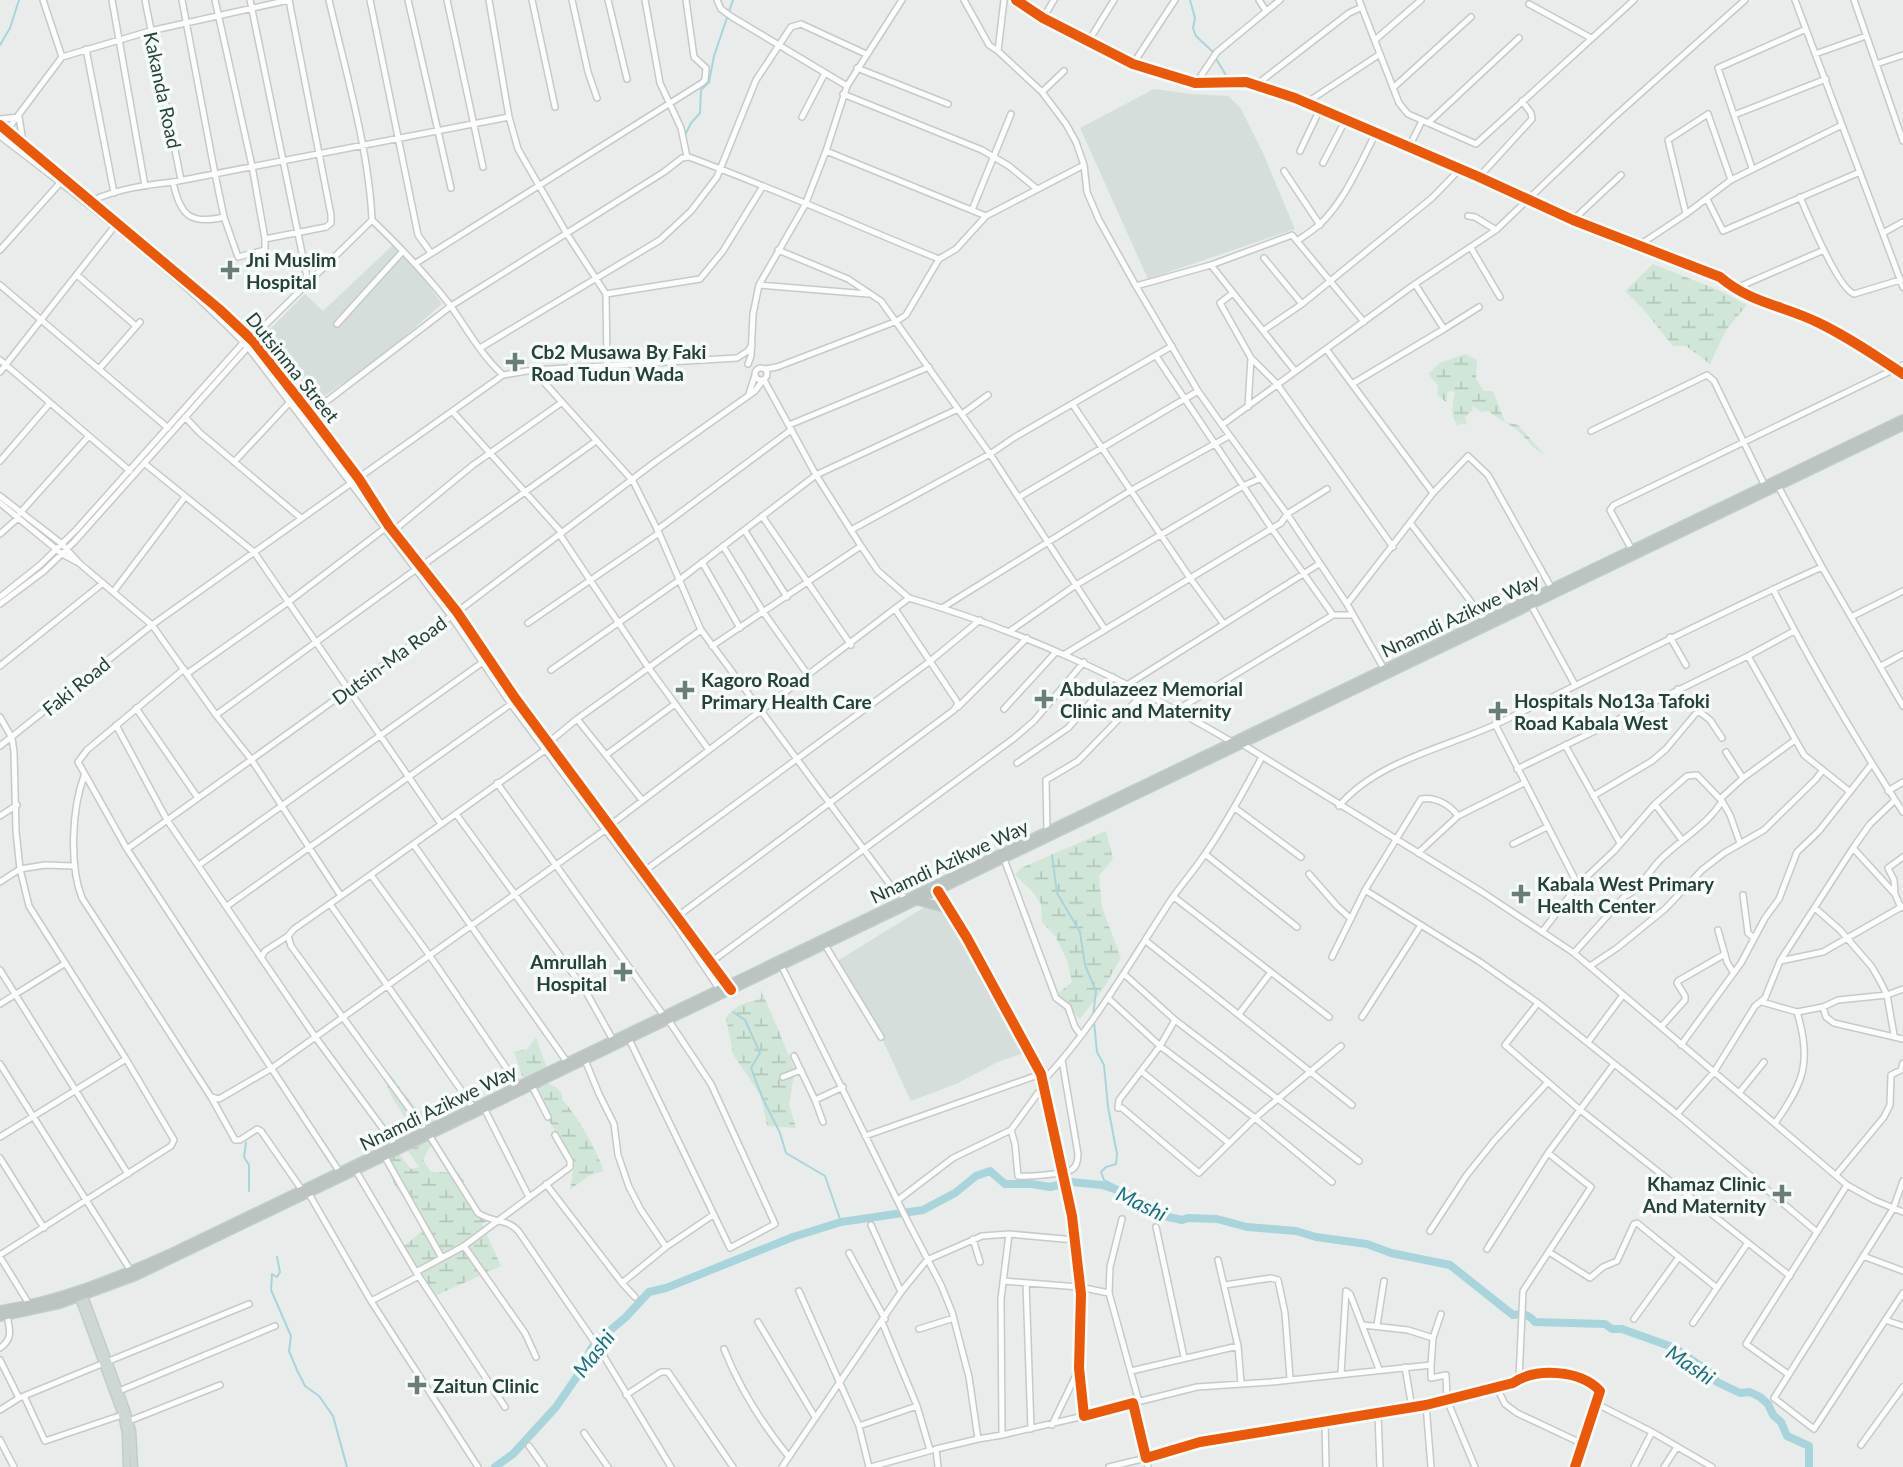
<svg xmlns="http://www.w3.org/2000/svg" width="1903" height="1467" viewBox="0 0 1903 1467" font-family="Lato,sans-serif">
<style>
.built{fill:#d6dedb}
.wetland{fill:url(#wetland-marsh)}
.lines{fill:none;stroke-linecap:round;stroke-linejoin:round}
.stream{stroke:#a9d4db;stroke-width:2}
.river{stroke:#a9d4db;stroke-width:8}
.minor-casing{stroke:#c5cac8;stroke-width:8}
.major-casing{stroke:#c3ccc9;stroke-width:9}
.highway-casing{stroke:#c3ccc9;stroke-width:10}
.minor{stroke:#fcfcfc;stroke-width:5}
.major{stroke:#cfd7d5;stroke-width:6}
.highway{stroke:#bcc4c2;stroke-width:7}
.cycleway-casing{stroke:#f7fbf9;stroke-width:15}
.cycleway{stroke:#e8590c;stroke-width:10}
.poi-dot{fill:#697e78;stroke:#f7fbf9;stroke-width:2.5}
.labels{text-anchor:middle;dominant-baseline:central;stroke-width:7;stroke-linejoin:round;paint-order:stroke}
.street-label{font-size:19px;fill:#24423a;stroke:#f7fbf9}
.poi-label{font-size:19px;font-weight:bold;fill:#24423a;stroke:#f7fbf9;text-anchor:start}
.water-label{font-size:21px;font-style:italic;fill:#1c6f80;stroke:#f7fbf9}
</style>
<defs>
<pattern id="wetland-marsh" width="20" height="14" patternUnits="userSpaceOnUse" patternTransform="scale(1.75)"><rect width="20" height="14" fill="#d1e6d8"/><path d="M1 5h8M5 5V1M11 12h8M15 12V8" fill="none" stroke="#b3c6ba"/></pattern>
</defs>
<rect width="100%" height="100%" fill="#e8edeb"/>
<path class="built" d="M1154 89 1191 94 1228 96 1240 107 1263 153 1295 229 1148 279 1080 128Z
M394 244 418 270 442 304 380 358 311 405 259 340 305 294 323 311Z
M944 895 1027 1052 1000 1061 956 1084 911 1101 883 1041 834 963Z"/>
<path class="wetland" d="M1653 264 1721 291 1747 305 1726 330 1710 364 1686 346H1673L1644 310 1625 291Z
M1465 354 1477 360 1476 379 1484 391H1493L1505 422 1518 425 1544 454C1532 449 1527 439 1518 431 1509 423 1498 420 1489 411L1481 412 1472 406 1473 410 1465 417 1467 425 1461 423 1458 426C1450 417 1452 404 1455 393L1452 391 1448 392 1446 402 1437 394 1438 385 1431 378 1429 373 1440 363Z
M1106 831 1113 859 1099 876 1102 907 1121 958 1103 989 1080 1019 1057 994 1072 982 1067 960 1055 936 1042 922 1041 904 1031 890 1015 875 1021 868Z
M761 989 795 1070 789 1104 796 1128 767 1126 761 1096 733 1054 726 1018C735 1005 746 1002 761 999Z
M536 1038 550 1076 545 1082 556 1087 562 1094V1099C581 1122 593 1143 604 1171L590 1175 570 1190 574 1165 553 1127 525 1085 514 1052 527 1049Z
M388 1072 414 1106 433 1120 437 1141 429 1148 423 1160 431 1172 459 1173 464 1181 461 1184 487 1221 482 1224 501 1266 433 1297 402 1248 424 1229 420 1217 396 1188 380 1150 390 1142 411 1169 419 1167 394 1131 407 1121C400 1106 381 1089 388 1072Z"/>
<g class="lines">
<path class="stream" d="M1190 0 1195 18 1193 28 1196 36 1213 52
M0 45 10 28 19 0
M1215 57 1227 77
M685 135 691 123 700 113 701 90 709 82 714 56 733 0
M1052 855 1057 893 1080 932 1085 965 1096 991 1093 1016
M733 1012 745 1020 760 1053 751 1068 762 1097 780 1133 786 1153 825 1176 841 1222
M1094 1022 1097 1052 1104 1065 1108 1107 1117 1154 1116 1164 1106 1167 1101 1172 1104 1180 1135 1196
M246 1143 244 1157 249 1165V1191
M277 1257 280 1272 277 1277 272 1274 271 1290 291 1336 289 1351 297 1370 305 1386 319 1396 333 1416 347 1467"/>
<path class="river" d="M495 1467 513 1454 556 1407 576 1378 591 1349 601 1338 626 1317 649 1292 666 1288 793 1237 841 1222 923 1210 955 1193 976 1176 990 1171 1005 1184H1032L1050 1187 1071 1182 1102 1185 1135 1196 1159 1215 1182 1220 1188 1218 1217 1219 1247 1227 1296 1231 1316 1237 1367 1244 1391 1253 1450 1265 1513 1315C1523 1313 1528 1314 1535 1322L1605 1324 1612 1329H1622L1675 1348 1709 1372 1717 1382 1740 1393 1750 1392 1760 1397 1768 1404 1773 1415 1781 1422 1787 1436 1809 1446V1467"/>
<g class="minor-casing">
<path id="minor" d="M43 0 62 57
M112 0 145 186
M145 0 181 180
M182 0 215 174 224 217 238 257 265 250V239L326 227 331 223V215L289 0
M215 0 252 166 265 239
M250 0 308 282
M370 0 418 235 431 253
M408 0 451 188
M447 0 483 167
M489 0 509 117 518 149 567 234 606 294 607 365
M532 0 555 107
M572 0 588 72 597 98
M608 0 627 79
M645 0 660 83 681 128 687 157
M717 0 721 9 732 17 847 86
M964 0 989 45 998 51
M1004 0 998 51 1042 92 1066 124 1076 142 1084 165 1087 192 1099 220 1136 286 1198 391 1222 425
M1016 0 1043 18 1133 64 1195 83 1246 82 1295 98 1479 177 1573 220 1720 277C1750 303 1785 306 1819 323 1848 337 1876 356 1903 374
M1259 0 1266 11
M1359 0 1399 103 1408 114 1476 144 1634 0
M1795 0 1903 287
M1854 0 1903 141
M1529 4 1591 38
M1043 18 1054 0
M1375 40 1421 0
M1088 42 1114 0
M86 49 114 193
M1815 54 1866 36
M1133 64 1175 0
M1876 64 1903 55
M857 68 948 104
M1196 83 1217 52 1280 0
M1256 85 1349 13 1362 7
M1393 88 1471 17
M1042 92 1064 71
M843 94 982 150 1009 166 1037 189
M1306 103 1380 54
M1734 115 1826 79
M802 117 825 73
M0 119 19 117 23 142
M1428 123 1519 38
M0 125 219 309 253 341 310 414 359 479 389 526 457 612 515 698 729 988
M5 133 62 57 150 31 289 0
M0 136C84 200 175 271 248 347L451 616 511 704 673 920 720 990
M1409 147 1422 121
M826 151 986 216
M1300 151 1320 109
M1323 163 1346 119
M1752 168 1718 68 1806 29
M1284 171 1320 225
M1479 177 1532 119 1531 113 1522 101
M173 182C180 216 191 225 224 217
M1800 197C1808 216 1838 288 1854 294L1900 280
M1707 199 1723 231 1860 172
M91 201C117 189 145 185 173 182L509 117
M972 210 1011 114
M1686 214 1668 140 1708 114 1731 180
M1468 216 1475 217 1496 230
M372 220C400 247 426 274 450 305 467 329 481 355 503 375L533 370 737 358 748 351 752 345
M1573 220 1621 175
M1883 233 1903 222
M1297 241C1304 236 1312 231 1319 225 1345 201 1360 163 1376 133
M1638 246 1686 214 1731 180 1842 125
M1471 248 1500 297
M0 250 60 183
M778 250 848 279 881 301 990 454 1104 628
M1264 258 1302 304
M416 263 702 83 705 80 706 68 694 57 686 0
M1211 265 1295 371
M77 275 136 326
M0 285 168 428
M759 285 868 294
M1136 286 1211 265 1292 235 1364 322
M1734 289 1824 250
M1233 293 1220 303 1251 358 1277 384 1393 547
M606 294 700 279 723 251 763 186
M337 324 403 251
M1444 329 1479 307
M1264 330 1302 304 1432 198 1460 169
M480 348 660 240 691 211 717 177 756 80 791 27 801 24 866 54
M1326 349 1433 493
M1156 356 1272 529 1333 615
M0 360 130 471
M748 364 751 356 753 314 759 285 805 205 826 151 847 86 902 0
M755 374a6 6 0 1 1 12 0a6 6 0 1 1-12 0Z
M99 369 140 322
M765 369 777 367 897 321 906 315 939 259 956 249 986 216 1084 165
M533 370 633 481 659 533 701 630 894 890 906 898
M0 372 114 227
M764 380 816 475 861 546 878 571 909 598C1026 632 1128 681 1232 742
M1352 384 1444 329 1415 284
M749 394 755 375
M1073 405 1190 578 1223 623
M1248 407 1251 358
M453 412 562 533
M310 414 451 306 664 172 682 158 689 157C773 188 855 225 939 259
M962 414 988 395
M185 417 200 433 301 518
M789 425 929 367
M1591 431 1707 375 1714 381 1765 486
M0 461 50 403
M234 462 290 402
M144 463 254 552 441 824
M1778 486 1822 567 1903 706
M0 496 62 544 79 563 152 625 216 715 251 759 341 896 294 929 288 936 291 946 425 1130
M1019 497 1198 391
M0 503 62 554 77 562
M20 513 88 437
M762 516 851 645
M1411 524 1485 620
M657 530 791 430
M851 530 990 454 1015 437 1172 346
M393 531 473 465 561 403
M745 531 787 597
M0 534 18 518
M560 535 648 667 709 750
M723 546 764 613 808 675
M1632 550 1610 510 1614 505 1903 365
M702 562 740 628
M420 567 596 441
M1773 589C1812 666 1856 740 1903 812
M114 591 185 497
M0 597 40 565 76 530 243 343 257 333 372 220C369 150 345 69 329 0
M0 604 44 571 74 542 255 339
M1347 604 1433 493 1468 456 1488 475 1552 589
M1531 605 1575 685
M942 608 1130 491 1229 436
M1851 617 1903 591
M528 623 659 533
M1010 631 1076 585 1243 486 1261 478
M1670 637 1686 665
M712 646 861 546
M1065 654 1281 523 1287 514 1327 489
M1748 656 1804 755 1849 791
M0 666 103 583
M1881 666 1903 654
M184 669 87 750 78 762 127 849 339 1171
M1384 669 1347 604 1287 514 1222 425 1415 284 1496 230 1613 118 1745 0
M551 670 678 581 816 475 958 409
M188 673 287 603 384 529
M1127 685 1319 564
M1678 689 1682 698 1710 720 1722 738
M958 707 1027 638
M136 708 198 798
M1004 709 1056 652
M1177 710 1333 615H1352
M216 715 415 570
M0 717 12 738 14 752 16 831 20 869 29 906 126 1059 174 1140 171 1146 0 1255
M577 719 642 800
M1495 724 1578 885
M116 725 167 820 316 1038 395 1145
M548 743 577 719 701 630
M1242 744 1482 892 1574 953 1847 1185 1874 1200 1903 1212
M1565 745 1620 843
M0 746 152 625 503 375
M1726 752 1743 778
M606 755 675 704
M1017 763 1068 728 1113 677
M1517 769 1748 656 1794 631
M84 776C72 808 69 865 82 898L211 1097 235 1140H240L257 1129 261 1131 302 1190
M497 783 664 1016
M1888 791 1903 782
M1593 796 1652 761 1666 749 1697 712
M1720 799 1743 778 1795 740
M1655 804 1682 840
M1339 806C1378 760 1446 748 1499 723 1607 671 1712 616 1822 567
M1235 808 1301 857
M456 814 585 990 613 1040
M0 816 17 805
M609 826 909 598
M1047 831 1046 780 1078 761 1143 694
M1513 844 1547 827
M414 845 567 1062
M1853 848 1895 894 1901 908
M127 849 457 612 655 462 755 391 763 380
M1418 853 1458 816 1524 783
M1205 854 1297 927
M1004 859 1056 998 1068 1007 1075 1027 1081 1035
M199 865 483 662
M643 872 929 662 980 620
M1309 874 1337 906 1351 919
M371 875 430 956 518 1085
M0 882 20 869 45 865 73 866
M1365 890 1480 962 1538 1003 1677 1114 1817 1232
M938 891 967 938 1041 1074 1072 1216 1081 1294 1079 1368 1084 1416 1133 1403 1146 1458 1200 1442 1426 1405 1513 1383C1536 1367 1581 1370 1600 1391L1575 1467
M1895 894 1894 880 1888 868 1903 857
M1743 895 1748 933 1754 938
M341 896 545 750
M1174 897 1329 1017
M330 904 473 1107
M227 906 511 704
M1815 908 1840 930 1872 967 1880 981 1887 995 1894 1035
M678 916 954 710 958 704 956 700 895 609
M1718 930 1727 962 1733 972
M1542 932 1578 885 1614 851 1655 804 1687 776 1697 775 1722 801 1730 815 1740 843
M1146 941 1352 1105
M825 945 881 1037
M1574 953 1625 896C1639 890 1648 873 1659 861 1678 841 1708 825 1722 801
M262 956 265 951 288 936
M1332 957 1365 890 1421 799C1435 796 1450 805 1458 816
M1780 961 1823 952 1903 906
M711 962 1013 739 1034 721 1084 662
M781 965 908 1222 941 1285 952 1312 969 1377 978 1439 936 1449 938 1467
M1590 966 1617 948 1665 909 1702 870 1724 853 1764 830 1816 779 1822 771
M0 970 128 1174
M1124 974 1175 1020 1359 1161
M1109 999 1160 1046 1255 1118 1332 1182
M1762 1002 1797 1012 1823 1007 1838 1000 1887 995 1903 989
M1538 1003 1505 1045 1579 1109 1790 1276
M0 1004 64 964
M1823 1007 1826 1017 1834 1023 1903 1039
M1239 1014 1271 972
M1362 1017 1421 925
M1175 1020 1160 1046 1119 1100 1118 1108H1122L1199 1173 1255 1118 1341 1046
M1661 1027 1685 1000V996L1677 983 1678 981 1725 954
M629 1039 730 1248 775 1224 711 1084 669 1021
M1588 1042 1623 995
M1681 1045 1741 963 1765 918 1779 899 1797 852 1819 831 1871 765
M794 1056 815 1100 823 1122
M585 1060 599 1094 614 1124 618 1155 629 1187 641 1210 666 1247
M0 1064 131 1271
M1141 1071 1229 1143
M783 1077 801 1070
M1043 1081C1095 1026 1131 960 1173 897 1183 883 1195 869 1205 854 1227 823 1244 790 1262 757
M532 1086 548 1117
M1739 1093 1764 1062
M211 1097 219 1099 272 1068 605 830
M815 1100 843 1087
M484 1108 529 1197
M1677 1114 1714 1072 1755 1006 1765 998 1780 961 1853 848 1870 824 1895 800
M1775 1123C1804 1083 1812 1061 1797 1012
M1011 1130 1015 1144 1018 1176C1030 1177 1062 1174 1071 1170 1077 1167 1078 1160 1078 1154L1062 1060
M429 1135 478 1213C492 1223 508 1218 519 1232L600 1350 671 1467
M865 1136 1041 1074
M0 1137 126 1059
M385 1157 442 1258
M0 1158 44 1228
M356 1171 416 1272 505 1407
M1836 1175 1884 1117 1890 1105 1891 1075 1901 1070 1903 1063
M1903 1181 1893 1209 1774 1398 1814 1429 1903 1293
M546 1184 622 1283 666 1247 713 1215
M309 1194 371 1301 478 1467
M898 1200 953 1158 1011 1130 1038 1093 1045 1090
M1122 1219 1110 1267 1109 1293 1139 1402
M871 1225 901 1292
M1156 1227 1184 1357
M1430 1231 1466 1176 1494 1141 1548 1082
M973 1239 980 1262
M464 1246 525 1333 536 1357
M1487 1249 1548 1153 1614 1064
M1549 1252 1590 1278 1603 1267 1617 1261 1634 1224 1637 1223 1717 1288
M849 1253 885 1319
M1863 1256 1903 1271
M0 1257 29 1304
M1218 1260 1238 1346 1241 1383
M416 1272 464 1246 570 1167V1161L555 1135
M1003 1281 1079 1287 1109 1293
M622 1283 635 1297
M1026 1283 1031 1429
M1225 1285 1271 1278 1278 1280 1285 1313 1290 1378
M799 1291 859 1426 869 1467
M371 1301 419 1276
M1634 1319 1679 1257
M1885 1320 1903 1326
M758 1322 815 1417
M882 1322 917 1406 930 1450
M1693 1323 1747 1244
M1363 1325 1408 1330 1433 1338
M1377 1325 1384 1281
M919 1329 954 1318
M0 1348C13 1339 10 1330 7 1316
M724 1349C740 1389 762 1424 789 1457
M0 1360 19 1398
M109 1361 249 1304
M1431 1365V1378L1446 1375 1447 1400 1475 1467
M1405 1367 1412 1408
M1131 1371 1238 1346
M1341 1374 1346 1291 1350 1294 1379 1369
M1788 1374 1746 1344 1847 1185
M1519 1379 1523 1291 1591 1187 1548 1153
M1496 1386 1505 1404 1517 1413 1583 1444
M119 1391 275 1326
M626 1395 661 1372H668L733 1467
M24 1396 45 1441 122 1415
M1133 1403 1197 1387 1272 1382 1431 1365 1433 1338 1441 1314
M1597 1404 1652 1432 1712 1467
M1426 1405 1431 1467
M0 1410 19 1398 104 1363
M1378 1414 1380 1467
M129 1421 220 1385
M1325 1421 1326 1467
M1052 1425 1078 1371
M859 1426 917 1406
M584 1433 608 1467
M1002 1435 1001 1299 1009 1234
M978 1439 1002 1435 1084 1416
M0 1440 14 1467
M1861 1445 1903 1387
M529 1446 544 1467
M782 1467 901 1292 927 1260 982 1236 1009 1234 1075 1240
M871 1467 932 1450
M1109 1467 1146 1458 1148 1467
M1634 1467 1652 1432
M1664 1467 1677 1447"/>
</g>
<g class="major-casing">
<path id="major" d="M84 1296 126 1410 132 1431 134 1467
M79 1298 122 1415 126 1433 127 1467"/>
</g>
<g class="highway-casing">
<path id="highway" d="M918 901 948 909
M0 1310C61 1300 115 1278 171 1253L1903 419
M0 1317 60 1304 136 1276 1903 426"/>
</g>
<use href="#minor" class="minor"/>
<use href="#major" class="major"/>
<use href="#highway" class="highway"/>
<g class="cycleway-casing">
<path id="cycleway" d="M1016 0 1043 18 1133 64 1195 83 1246 82 1295 98 1479 177 1573 220 1720 277C1750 303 1785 306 1819 323 1848 337 1876 356 1903 374
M0 125 219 309 253 341 310 414 359 479 389 526 457 612 515 698 731 990
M938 891 967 938 1041 1074 1072 1216 1081 1294 1079 1368 1084 1416 1133 1403 1146 1458 1200 1442 1426 1405 1513 1383C1536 1367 1581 1370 1600 1391L1575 1467"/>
</g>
<use href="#cycleway" class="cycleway"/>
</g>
<g class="poi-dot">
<path d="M226.5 259.5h7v7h7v7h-7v7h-7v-7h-7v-7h7z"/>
<path d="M511.5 351.5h7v7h7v7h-7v7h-7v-7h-7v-7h7z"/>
<path d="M681.5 679.5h7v7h7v7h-7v7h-7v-7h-7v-7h7z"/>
<path d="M1040.5 688.5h7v7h7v7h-7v7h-7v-7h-7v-7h7z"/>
<path d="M1494.5 700.5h7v7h7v7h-7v7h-7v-7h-7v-7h7z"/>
<path d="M1517.5 883.5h7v7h7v7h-7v7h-7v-7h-7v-7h7z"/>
<path d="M619.5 961.5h7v7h7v7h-7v7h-7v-7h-7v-7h7z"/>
<path d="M1778.5 1183.5h7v7h7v7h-7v7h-7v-7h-7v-7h7z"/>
<path d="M413.5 1374.5h7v7h7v7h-7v7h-7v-7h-7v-7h7z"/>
</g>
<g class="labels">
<g class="street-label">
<text transform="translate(163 90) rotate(78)">Kakanda Road</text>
<text transform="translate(293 367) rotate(51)">Dutsinma Street</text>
<text transform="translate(1460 615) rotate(-25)">Nnamdi Azikwe Way</text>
<text transform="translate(389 660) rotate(-36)">Dutsin-Ma Road</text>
<text transform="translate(76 686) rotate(-39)">Faki Road</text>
<text transform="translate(949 861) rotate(-25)">Nnamdi Azikwe Way</text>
<text transform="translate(438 1107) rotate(-26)">Nnamdi Azikwe Way</text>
</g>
<g class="poi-label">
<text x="246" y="259">Jni Muslim<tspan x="246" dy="22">Hospital</tspan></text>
<text x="531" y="351">Cb2 Musawa By Faki<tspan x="531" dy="22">Road Tudun Wada</tspan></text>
<text x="701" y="679">Kagoro Road<tspan x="701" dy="22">Primary Health Care</tspan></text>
<text x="1060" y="688">Abdulazeez Memorial<tspan x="1060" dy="22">Clinic and Maternity</tspan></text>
<text x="1514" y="700">Hospitals No13a Tafoki<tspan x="1514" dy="22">Road Kabala West</tspan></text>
<text x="1537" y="883">Kabala West Primary<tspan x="1537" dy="22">Health Center</tspan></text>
<text x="607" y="961" text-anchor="end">Amrullah<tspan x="607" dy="22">Hospital</tspan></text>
<text x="1766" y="1183" text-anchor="end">Khamaz Clinic<tspan x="1766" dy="22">And Maternity</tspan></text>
<text x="433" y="1385">Zaitun Clinic</text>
</g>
<g class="water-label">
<text transform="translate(1142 1203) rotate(26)">Mashi</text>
<text transform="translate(593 1353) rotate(-52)">Mashi</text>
<text transform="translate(1691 1364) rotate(34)">Mashi</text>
</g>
</g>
</svg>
